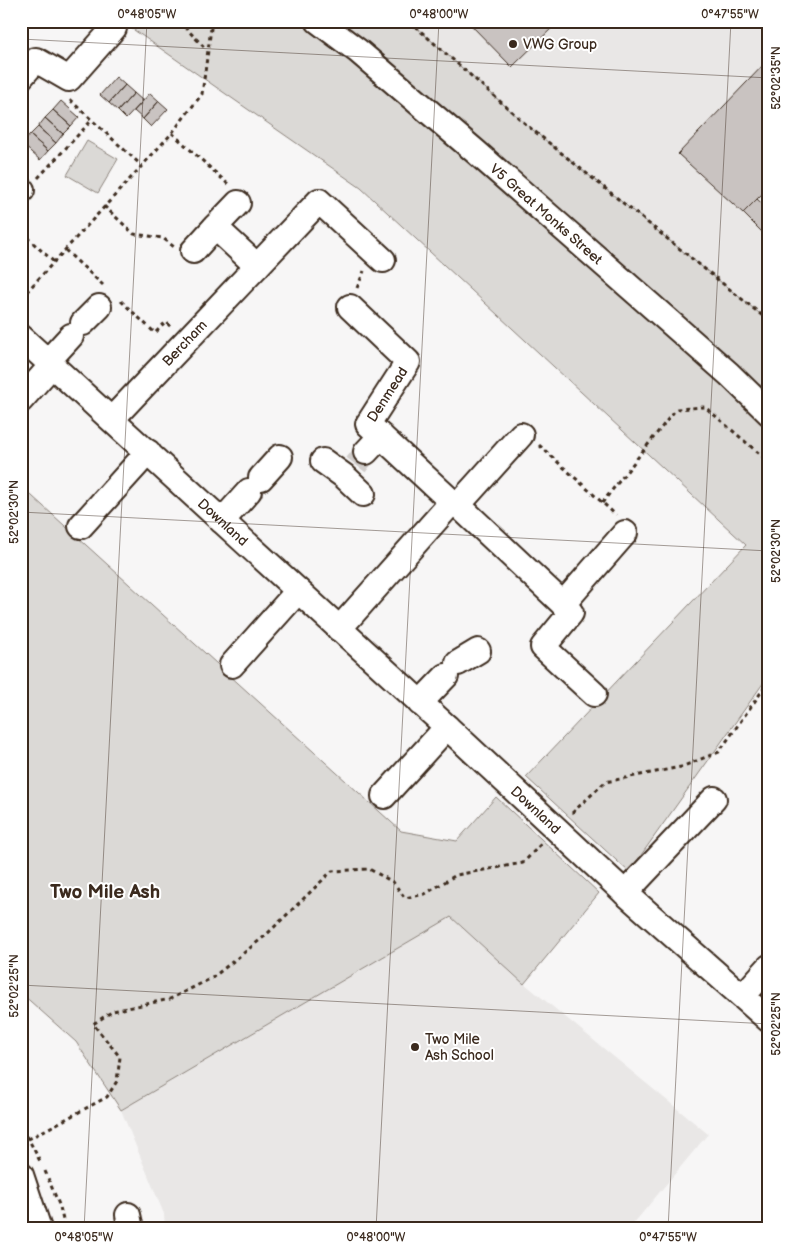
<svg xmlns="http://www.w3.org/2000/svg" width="790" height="1250" viewBox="0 0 790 1250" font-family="'Balsamiq Sans',sans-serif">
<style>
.built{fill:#e9e7e6}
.green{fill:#dbd9d6;stroke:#8b827a}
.building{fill:#c9c3c1;stroke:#3b2a1e}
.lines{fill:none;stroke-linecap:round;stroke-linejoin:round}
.minor-tunnel{stroke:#d1cdcb;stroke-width:24;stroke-dasharray:24 12;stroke-linecap:butt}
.minor-casing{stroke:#3b2a1e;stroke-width:28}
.path{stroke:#3b2a1e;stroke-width:3;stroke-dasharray:4 4;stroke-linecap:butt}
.minor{stroke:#fff;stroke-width:24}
.ticks{fill:none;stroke:#3b2a1e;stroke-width:1;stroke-opacity:0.45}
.poi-dot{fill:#3b2a1e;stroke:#fff;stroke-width:2}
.labels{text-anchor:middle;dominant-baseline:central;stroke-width:4;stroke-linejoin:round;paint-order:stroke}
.poi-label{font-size:14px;fill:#3b2a1e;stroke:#fff;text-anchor:start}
.street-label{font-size:14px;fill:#3b2a1e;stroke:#fff}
.district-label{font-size:19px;font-weight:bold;fill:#3b2a1e;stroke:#fff}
.neatline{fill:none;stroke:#3b2a1e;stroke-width:2}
.ticks-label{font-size:12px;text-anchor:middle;fill:#3b2a1e}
</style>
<rect width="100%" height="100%" fill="#f7f6f6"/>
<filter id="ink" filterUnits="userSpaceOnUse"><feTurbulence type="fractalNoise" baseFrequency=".02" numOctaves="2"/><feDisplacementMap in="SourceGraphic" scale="10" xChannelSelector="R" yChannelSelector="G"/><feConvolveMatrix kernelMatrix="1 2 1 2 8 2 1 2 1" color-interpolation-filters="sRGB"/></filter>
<g filter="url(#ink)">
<path class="built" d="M409 21H769V321L528 126Z
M451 917 525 984 708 1134 629 1229H165L164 1214 121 1110Z"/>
<path class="green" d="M121 21H295L355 49 318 21H409L528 126 769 321V388L731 375 769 413V675L629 872 526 777 746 545 361 188Z
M87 141 118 159 98 193 67 175Z
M21 486 401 831 457 841 496 797 599 893 524 984 451 917 121 1110 76 1042 21 993Z"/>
<path class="building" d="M467 21H559L512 67Z
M566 21H582L574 30Z
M769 59V187L743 213 678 154Z
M116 77 125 85 109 103 100 95Z
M125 85 134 93 118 111 109 103Z
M134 93 143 101 126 119 118 111Z
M150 93 159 101 143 119 134 111Z
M61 101 79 117 71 126 53 110Z
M159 101 168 109 151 127 143 119Z
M53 110 71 126 63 134 45 118Z
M45 118 63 134 56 143 38 127Z
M38 127 56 143 48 151 30 135Z
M30 135 48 151 40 160 22 144Z
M757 199 769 210V239L743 213Z"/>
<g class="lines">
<path class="minor-tunnel" d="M356 465 366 452"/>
<g class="minor-casing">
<g id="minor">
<path id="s1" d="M318 21 358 51 476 152 729 374 769 413"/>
<path d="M21 77 36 60 69 79 114 28"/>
<path d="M21 189 22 190"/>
<path d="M215 227 238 203"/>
<path d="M193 251 215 227 257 266"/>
<path d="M83 323 99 307"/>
<path id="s2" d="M21 337 447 727 625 893 769 1020"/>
<path d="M48 361 71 336"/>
<path d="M21 400 52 365"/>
<path id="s3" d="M112 419 319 201 383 260"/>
<path d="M366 452 381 436"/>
<path d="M323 461 344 476 363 494"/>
<path d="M261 478 280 457"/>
<path d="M452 502 458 505 521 435"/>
<path d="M458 505 563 604 625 533"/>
<path d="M222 521 249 491"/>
<path d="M81 526 148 452"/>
<path d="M563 604 571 613 543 647 594 694"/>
<path id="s4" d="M339 629 452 502 368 424 408 362 350 307"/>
<path d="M458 663 478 651"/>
<path d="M232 665 298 591"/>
<path d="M420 703 446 676"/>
<path d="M384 796 447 727"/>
<path d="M625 893 714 799"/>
<path d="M743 996 769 967"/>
<path d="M21 1175 39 1229"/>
<path d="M128 1215 131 1229"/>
</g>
</g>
<path class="path" d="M179 21 206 49
M409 21 528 126 769 321
M70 100 142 166
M172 133 229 185
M38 178 92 120
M104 206 134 234 163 238 174 247
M21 232 54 262
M65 250 103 285
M357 288 364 271
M21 298 172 133 202 94 212 21
M121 301 155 333 166 322 171 327
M539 445 616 515
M602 503 676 409 705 407 769 462
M572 813 605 782 681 767 719 752 769 681
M21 1130 29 1140 41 1163
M21 1143 107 1097 117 1081 120 1057 93 1024 113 1011 170 999 212 978 265 936 332 871 369 869 393 882 405 898 425 894 456 875 523 863 541 844
M45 1171 60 1207 65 1229"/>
<use href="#minor" class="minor"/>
</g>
</g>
<path class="ticks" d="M21 39 769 78M21 512 769 551M21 985 769 1024M84 1229 147 21M376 1229 439 21M668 1229 731 21"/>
<g class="poi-dot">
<circle cx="513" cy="44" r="5"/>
<circle cx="415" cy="1047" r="5"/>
</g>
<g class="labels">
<g class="poi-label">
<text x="523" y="44">VWG Group</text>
<text x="425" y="1039">Two Mile<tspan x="425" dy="16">Ash School</tspan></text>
</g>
<g class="street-label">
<text stroke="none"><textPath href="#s1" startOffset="299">V5 Great Monks Street</textPath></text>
<text stroke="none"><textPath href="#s3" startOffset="105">Bercham</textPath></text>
<text stroke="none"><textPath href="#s4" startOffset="320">Denmead</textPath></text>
<text stroke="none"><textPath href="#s2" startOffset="274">Downland</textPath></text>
<text stroke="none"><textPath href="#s2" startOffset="699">Downland</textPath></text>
</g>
<g class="district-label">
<text x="105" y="892">Two Mile Ash</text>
</g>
</g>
<rect width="790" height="1250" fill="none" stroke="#fff" stroke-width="55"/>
<rect x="28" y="28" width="734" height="1194" class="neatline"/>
<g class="ticks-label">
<text x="147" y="18">0°48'05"W</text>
<text x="439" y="18">0°48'00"W</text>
<text x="730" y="18">0°47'55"W</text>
<text transform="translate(776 78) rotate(-90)" y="4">52°02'35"N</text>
<text transform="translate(14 512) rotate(-90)" y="4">52°02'30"N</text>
<text transform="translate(776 551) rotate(-90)" y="4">52°02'30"N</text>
<text transform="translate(14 986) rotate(-90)" y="4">52°02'25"N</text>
<text transform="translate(776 1024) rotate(-90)" y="4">52°02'25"N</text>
<text x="84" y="1241">0°48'05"W</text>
<text x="376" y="1241">0°48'00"W</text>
<text x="668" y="1241">0°47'55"W</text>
</g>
</svg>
